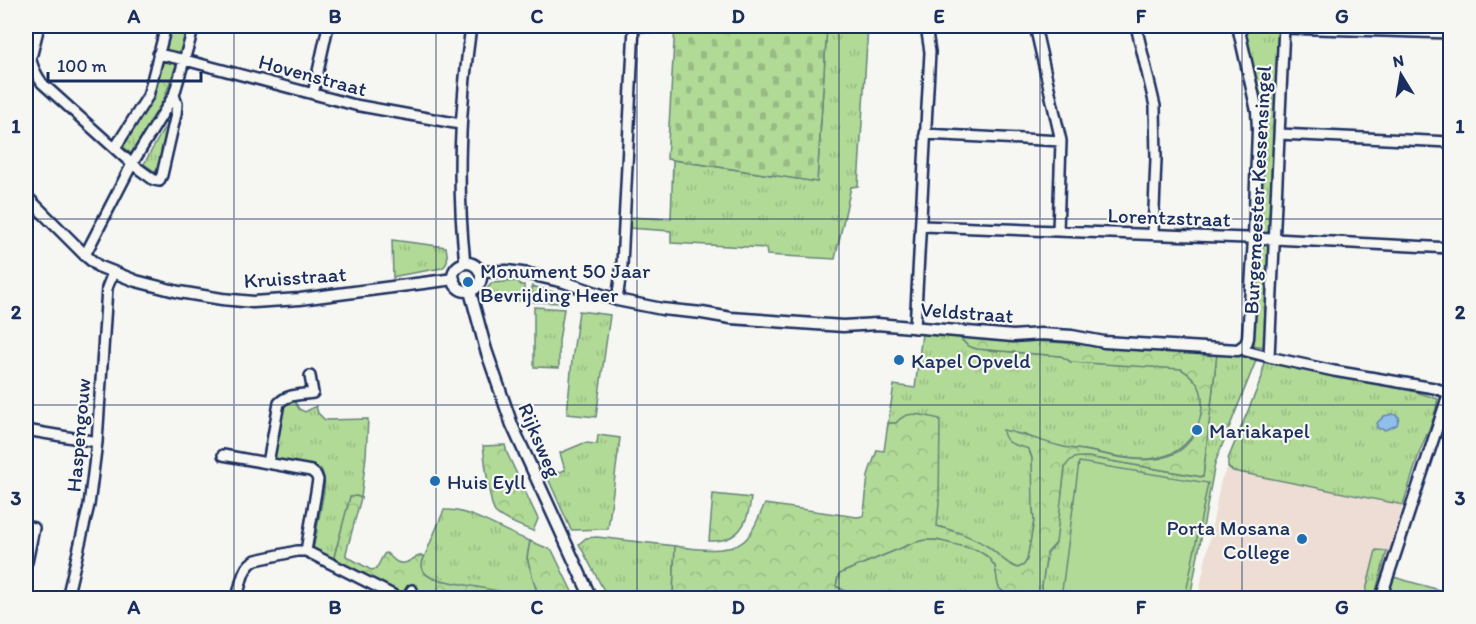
<svg xmlns="http://www.w3.org/2000/svg" width="1476" height="624" viewBox="0 0 1476 624" font-family="Itim,sans-serif">
<style>
.built{fill:#edddd4}
.grass{fill:url(#grass-tufts);stroke:#66847a;stroke-width:1.5}
.forest{fill:url(#forest-crowns);stroke:#66847a;stroke-width:1.5}
.cemetery{fill:url(#cemetery-stones);stroke:#66847a;stroke-width:1.5}
.park{fill:#b1da96;stroke:#66847a;stroke-width:1.5}
.water{fill:#91bfeb;stroke:#6285b3;stroke-width:1.5}
.lines{fill:none;stroke-linecap:round;stroke-linejoin:round}
.minor-casing{stroke:#1b2f5e;stroke-width:14}
.tertiary-casing{stroke:#1b2f5e;stroke-width:15}
.minor{stroke:#f6f6f2;stroke-width:9}
.tertiary{stroke:#f6f6f2;stroke-width:10}
.grid{fill:none;stroke:#1b2f5e;stroke-width:1.5;stroke-opacity:0.55}
.poi-dot{fill:#1f6fb2;stroke:#f6f6f2;stroke-width:2}
.labels{text-anchor:middle;dominant-baseline:central;stroke-width:4.5;stroke-linejoin:round;paint-order:stroke}
.street-label{font-size:21px;fill:#1b2f5e;stroke:#f6f6f2}
.poi-label{font-size:21px;fill:#1b2f5e;stroke:#f6f6f2;text-anchor:start}
.neatline{fill:none;stroke:#1b2f5e;stroke-width:2}
.grid-label{font-size:20px;text-anchor:middle;font-weight:bold;fill:#1b2f5e}
</style>
<defs>
<pattern id="grass-tufts" width="24" height="20" patternUnits="userSpaceOnUse" patternTransform="scale(1.5)"><rect width="24" height="20" fill="#b1da96"/><path d="M3 7l-1-3M5 7V3M7 7l1-3M15 17l-1-3M17 17v-4M19 17l1-3" fill="none" stroke="#98bb84"/></pattern>
<pattern id="forest-crowns" width="20" height="18" patternUnits="userSpaceOnUse" patternTransform="scale(1.5)"><rect width="20" height="18" fill="#b1da96"/><path d="M2 6a3 3 0 1 1 6 0M12 15a3 3 0 1 1 6 0" fill="none" stroke="#98bb84"/></pattern>
<pattern id="cemetery-stones" width="16" height="16" patternUnits="userSpaceOnUse" patternTransform="scale(1.5)"><rect width="16" height="16" fill="#b1da96"/><path d="M2 7V4a2 2 0 0 1 4 0v3zM10 15v-3a2 2 0 0 1 4 0v3z" fill="#98bb84"/></pattern>
</defs>
<rect width="100%" height="100%" fill="#f6f6f2"/>
<filter id="ink" filterUnits="userSpaceOnUse"><feTurbulence type="fractalNoise" baseFrequency=".0167" numOctaves="2"/><feDisplacementMap in="SourceGraphic" scale="12" xChannelSelector="R" yChannelSelector="G"/><feConvolveMatrix kernelMatrix="1 2 1 2 8 2 1 2 1" color-interpolation-filters="sRGB"/></filter>
<g filter="url(#ink)">
<path class="built" d="M1228 467 1233 471 1403 505 1377 598H1198L1221 480Z"/>
<path class="grass" d="M171 26H187L180 54 163 102 136 153 131 154 122 145C149 109 159 69 171 26Z
M639 26H675V34L639 32Z
M827 26H868L858 186 851 187 835 259 767 255 766 248 671 243V231L628 228V217L671 219 673 160 817 182Z
M1240 26H1278L1270 234H1257L1260 136Z
M167 123 170 125 160 172 157 173 144 164Z
M392 240 446 247C447 255 450 263 442 268L396 276 393 278Z
M1257 242H1270L1265 347 1252 345Z
M517 281 521 285H524V301L487 299 485 291 492 283Z
M532 286 558 293 566 296V303L532 302Z
M534 307 564 309 559 341V368L534 367Z
M579 311 610 315 596 417 567 414 572 360Z
M922 334 958 336 968 346 977 349 1062 356 1071 362 1181 368C1198 379 1204 389 1202 410 1200 423 1195 435 1186 443 1160 470 1117 456 1085 450 1077 449 1069 449 1062 447 1049 444 1035 439 1022 434L1032 458 1033 476V507L1034 521 1027 560 1024 565 1018 568 1011 566 972 538 937 526 896 423H888L894 385 915 388Z
M1217 353 1257 358 1215 463 1190 598H1040L1047 553 1062 491 1065 467 1069 460 1076 457H1088L1203 477Z
M1264 361C1321 372 1384 380 1438 399L1434 417 1420 451 1403 505 1233 471 1228 467V459L1262 377Z
M294 400 299 409 305 412 316 406 318 413 325 420 368 419 366 456 361 498 356 496 350 498 333 561 313 550 324 491C325 483 325 476 321 469L279 462 274 456 283 403Z
M598 435 620 438 608 529 571 530 547 476 565 470 560 453 584 443 597 444Z
M444 510C472 509 503 532 530 541L527 558 537 592 534 596 530 597H522L435 579C427 576 423 573 421 565Z
M597 537 675 546 673 598H608L579 544 586 538Z
M924 540C944 540 984 546 994 565 998 572 996 581 1000 588 1003 592 1007 594 1009 598H857L836 586 838 576 841 573 913 543Z
M1376 550 1387 551 1374 598H1364Z
M1390 576 1450 593V598H1382Z"/>
<path class="forest" d="M958 336 1217 353 1203 477 1088 457C1076 457 1072 456 1065 467L1056 543 1047 553 1040 598H1009L1008 595 1000 589 998 585 995 566 987 556 977 550 937 540H924L913 543 841 573 838 576 836 586 857 598H673L675 546C694 549 733 555 747 538 755 529 759 515 765 504L857 517 863 516C866 503 866 490 868 477 869 468 875 459 877 450L884 451 888 423H896C908 408 924 416 940 419L939 503 937 526C954 531 971 536 987 546 998 553 1005 564 1018 568L1024 565 1027 560 1034 521 1033 507 1032 458 1029 449C1017 445 1004 445 1003 430 1022 434 1041 441 1060 446 1067 448 1075 449 1083 450 1112 455 1149 468 1177 452 1190 445 1198 429 1201 414 1205 392 1199 380 1181 369L1071 362 1061 356 977 349 968 346Z
M505 445 507 453 538 519 533 531C523 527 502 520 495 512 489 504 485 459 483 446Z
M713 494 751 498C748 525 738 542 709 541Z
M356 496 361 498 346 553V556L371 570 376 569 384 554 386 553C390 555 393 560 397 562 409 567 413 554 424 556 420 569 421 573 434 579L530 597 534 596 537 592 527 558 530 541 552 550 575 598H459L409 590 403 596 333 561 350 497Z"/>
<path class="cemetery" d="M675 26H827L817 182 667 159Z"/>
<path class="park" d="M1079 462 1208 483 1185 598H1061Z"/>
<path class="water" d="M1393 414 1399 417 1397 425 1385 430 1377 428V423L1384 416Z"/>
<g class="lines">
<g class="minor-casing">
<path id="minor" d="M1035 26 1061 141 1058 231
M1136 26 1155 106 1156 159 1153 234
M1284 28 1450 33
M26 30C29 51 29 65 42 83L132 164 154 180 159 181 162 175 176 114 177 104 174 95
M32 54 39 26
M158 54 185 60 355 105 460 124
M313 94 328 26
M925 134 1061 141
M1279 134 1450 142
M115 148 148 96 166 26
M922 226 1274 239 1450 248
M85 255 132 164 174 95 194 26
M465 263C456 181 460 107 471 26
M617 300 622 265 634 26
M915 328 930 52 926 26
M1242 347 1246 351 1269 357 1334 371 1434 388 1449 393
M1269 357 1284 26
M26 430 97 442
M223 455 311 471 316 475 318 480 306 551H297L256 560C242 566 241 585 237 598
M268 463 279 403C287 394 301 395 313 393L310 376
M26 526 34 528 27 562
M306 551 399 598
M67 598 89 505 97 442 107 288 113 273
M407 598 412 590
M1381 598 1450 389"/>
</g>
<g class="tertiary-casing">
<path id="tertiary" d="M26 196 85 255 98 266 136 281 179 292 222 299 253 302 300 299 454 279
M453 277a14 14 0 1 1 28 0a14 14 0 1 1-28 0Z
M481 272 507 271 529 274 564 282 617 300 662 309 702 313 731 318 843 326 877 324 1013 336 1041 334 1072 336 1104 342 1238 350 1246 344 1248 338 1254 238 1258 129 1257 111 1238 26
M470 291 486 350 512 425 591 598"/>
</g>
<use href="#minor" class="minor"/>
<use href="#tertiary" class="tertiary"/>
</g>
</g>
<path class="grid" d="M234 26V598M436 26V598M637 26V598M839 26V598M1040 26V598M1242 26V598M26 219H1450M26 405H1450"/>
<g class="poi-dot">
<circle cx="468" cy="282" r="6"/>
<circle cx="899" cy="360" r="6"/>
<circle cx="1197" cy="430" r="6"/>
<circle cx="435" cy="481" r="6"/>
<circle cx="1302" cy="539" r="6"/>
</g>
<g class="labels">
<g class="street-label">
<text transform="translate(313 75) rotate(15)">Hovenstraat</text>
<text transform="translate(1257 190) rotate(-87)">Burgemeester Kessensingel</text>
<text transform="translate(1169 217) rotate(2)">Lorentzstraat</text>
<text transform="translate(295 277) rotate(-4)">Kruisstraat</text>
<text transform="translate(967 312) rotate(4)">Veldstraat</text>
<text transform="translate(78 435) rotate(-85)">Haspengouw</text>
<text transform="translate(540 440) rotate(67)">Rijksweg</text>
</g>
<g class="poi-label">
<text x="480" y="270">Monument 50 Jaar<tspan x="480" dy="24">Bevrijding Heer</tspan></text>
<text x="911" y="360">Kapel Opveld</text>
<text x="1209" y="430">Mariakapel</text>
<text x="447" y="481">Huis Eyll</text>
<text x="1290" y="527" text-anchor="end">Porta Mosana<tspan x="1290" dy="24">College</tspan></text>
</g>
</g>
<rect width="1476" height="624" fill="none" stroke="#f6f6f2" stroke-width="66"/>
<g transform="translate(1401 75) rotate(349)" stroke="#f6f6f2" stroke-width="4.5" paint-order="stroke">
<path d="M0-4.5L10 22L0 15L-10 22Z" fill="#1b2f5e"/>
<text y="-9" font-size="16" font-weight="bold" text-anchor="middle" fill="#1b2f5e">N</text>
</g>
<path d="M48 72v9h153v-9" fill="none" stroke="#1b2f5e" stroke-width="3"/>
<text x="57" y="72" font-size="18" fill="#1b2f5e" stroke="#f6f6f2" stroke-width="4.5" paint-order="stroke">100 m</text>
<rect x="33" y="33" width="1410" height="558" class="neatline"/>
<g class="grid-label">
<text x="134" y="23">A</text>
<text x="335" y="23">B</text>
<text x="537" y="23">C</text>
<text x="738" y="23">D</text>
<text x="939" y="23">E</text>
<text x="1141" y="23">F</text>
<text x="1342" y="23">G</text>
<text x="16" y="133">1</text>
<text x="1460" y="133">1</text>
<text x="16" y="319">2</text>
<text x="1460" y="319">2</text>
<text x="16" y="505">3</text>
<text x="1460" y="505">3</text>
<text x="134" y="614">A</text>
<text x="335" y="614">B</text>
<text x="537" y="614">C</text>
<text x="738" y="614">D</text>
<text x="939" y="614">E</text>
<text x="1141" y="614">F</text>
<text x="1342" y="614">G</text>
</g>
</svg>
